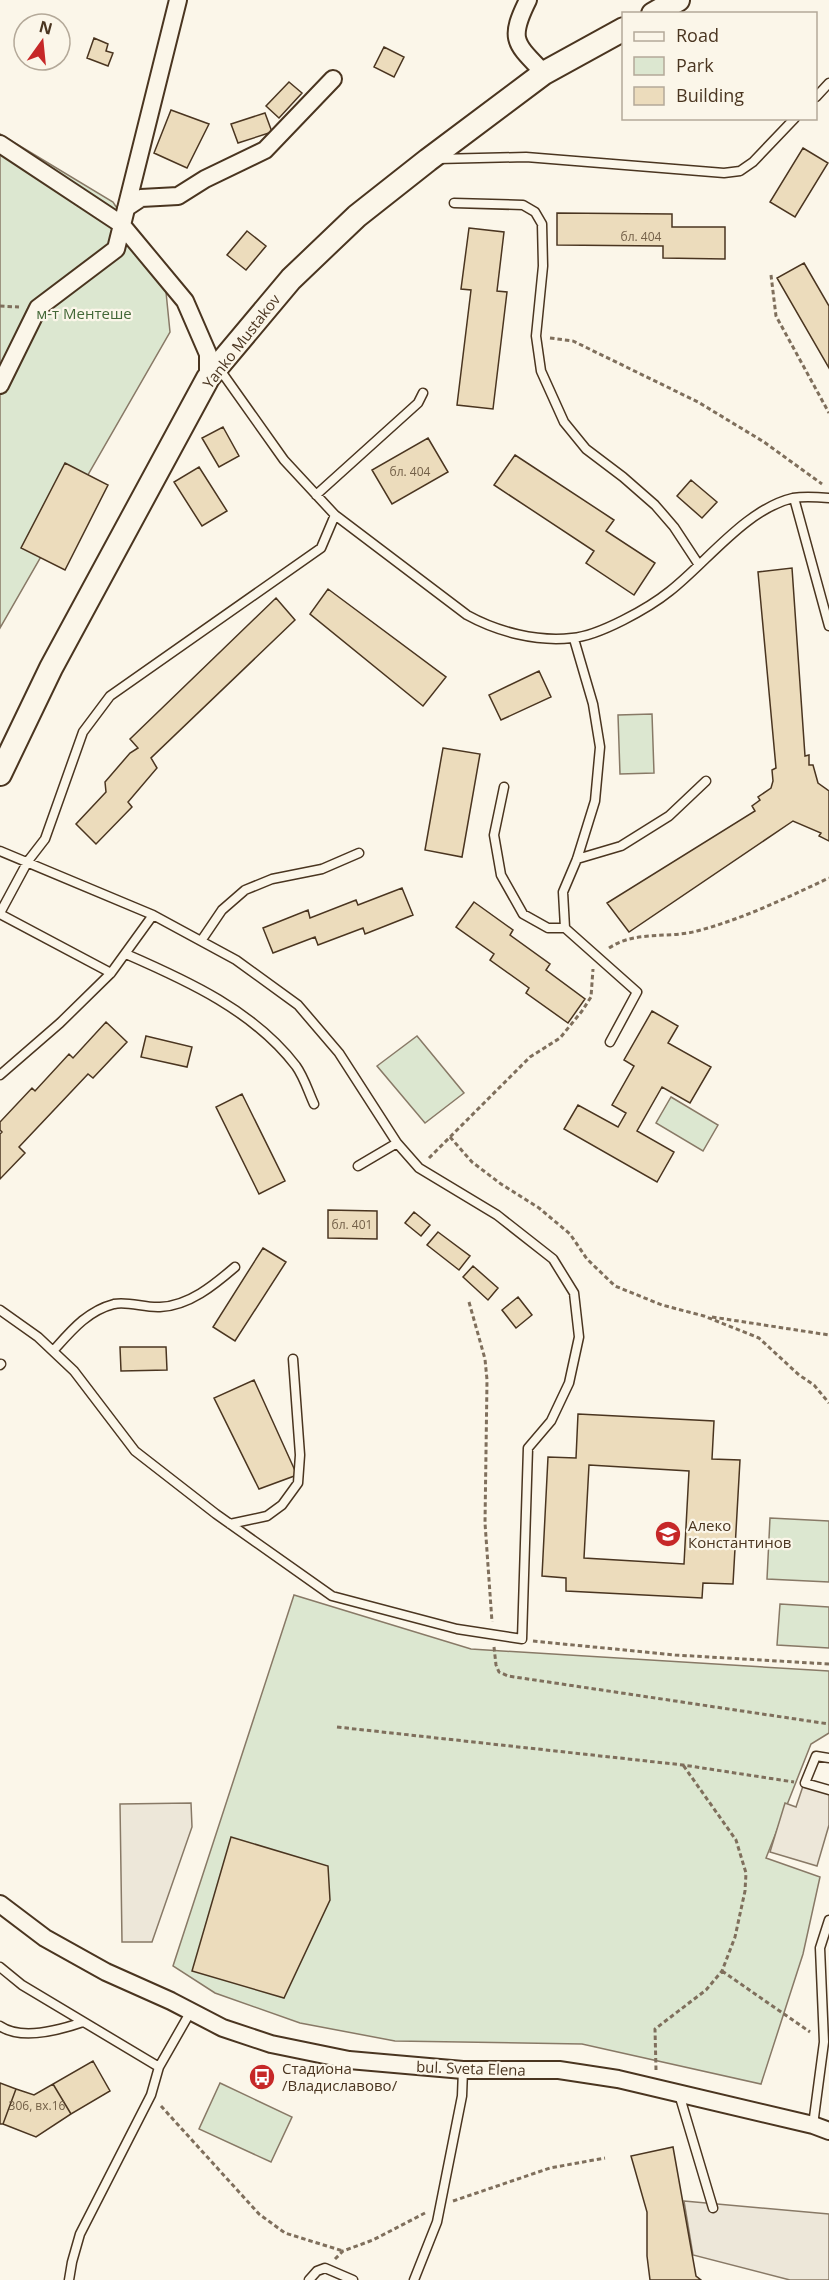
<svg xmlns="http://www.w3.org/2000/svg" width="829" height="2280" viewBox="0 0 829 2280" font-family="'Open Sans',sans-serif">
<style>
.green{fill:#dce7d0;stroke:#887966;stroke-width:1.5}
.parking{fill:#ede7d9;stroke:#887966;stroke-width:1.5}
.building{fill:#ecdcbc;stroke:#4a3520;stroke-width:1.5;fill-rule:evenodd}
.lines{fill:none;stroke-linecap:round;stroke-linejoin:round}
.lane-casing{stroke:#4a3520;stroke-width:11}
.street-casing{stroke:#4a3520;stroke-width:20}
.secondary-casing{stroke:#4a3520;stroke-width:26}
.path{stroke:#7f6f5c;stroke-width:3;stroke-dasharray:4.5 3;stroke-linecap:butt}
.lane{stroke:#fbf6e9;stroke-width:8}
.street{stroke:#fbf6e9;stroke-width:16}
.secondary{stroke:#fbf6e9;stroke-width:22}
.labels{text-anchor:middle;dominant-baseline:central;stroke-width:4.5;stroke-linejoin:round;paint-order:stroke}
.number-label{font-size:12px;fill:#725f47}
.park-label{font-size:15px;fill:#436837;stroke:#fbf6e9}
.street-label{font-size:15px;fill:#4a3520;stroke:#fbf6e9}
.poi-label{font-size:15px;fill:#4a3520;stroke:#fbf6e9;text-anchor:start}
</style>
<rect width="100%" height="100%" fill="#fbf6e9"/>
<path class="green" d="M0 134 113 202 165 282 170 332 0 628Z
M652 714 654 773 620 774 618 715Z
M417 1036 464 1093 425 1123 377 1066Z
M671 1097 718 1125 703 1151 656 1123Z
M770 1518 829 1521V1582L767 1579Z
M294 1595 471 1649 829 1671V1733L811 1744 766 1858 820 1877 803 1954 761 2084 582 2044 395 2041 300 2023 215 1993 173 1966Z
M780 1604 829 1607V1648L777 1645Z
M220 2083 292 2117 271 2162 199 2129Z"/>
<path class="parking" d="M803 1786 829 1794V1825L817 1866 770 1852 785 1803 796 1807Z
M191 1803 192 1827 152 1942H122L120 1804Z
M684 2201 829 2214V2280H790L693 2255Z"/>
<path class="building" d="M94 38 108 44 106 51 113 53 108 66 87 58Z
M384 47 404 57 394 77 374 67Z
M289 82 302 93 279 118 266 106Z
M171 110 209 124 187 168 154 153Z
M265 113 272 132 238 143 231 124Z
M803 148 828 163 795 217 770 202Z
M557 213 672 214V227H725V259L663 258V246L557 245Z
M469 228 504 232 497 291 507 292 493 409 457 405 471 290 461 289Z
M247 231 266 246 246 270 227 255Z
M804 263 829 306V368L777 278Z
M223 427 239 456 219 467 202 438Z
M428 438 448 472 392 504 372 470Z
M515 455 614 520 606 531 655 563 634 595 586 563 594 551 494 485Z
M65 463 108 485 65 570 21 548Z
M199 467 227 511 202 526 174 482Z
M691 480 717 502 702 518 677 496Z
M792 568 805 756 809 755V765H813L818 783 829 791V841L819 836 821 833 793 821 629 932 607 903 755 811 752 806 760 800 758 797 771 788 773 781 772 770 776 768 758 572Z
M328 589 446 677 423 706 310 614Z
M276 598 295 620 151 758 157 768 128 802 132 807 96 844 76 824 106 792 105 782 130 753 138 748 130 739Z
M539 671 551 697 501 720 489 695Z
M443 748 480 754 462 857 425 850Z
M402 888 413 915 365 934 363 928 318 945 315 937 273 953 263 928 308 910 310 918 356 900 358 905Z
M474 902 513 930 510 935 550 964 546 970 585 999 568 1023 526 993 529 988 490 960 494 954 456 927Z
M652 1011 678 1026 668 1043 711 1067 690 1103 662 1087 637 1131 674 1152 657 1182 564 1129 578 1105 618 1127 626 1113 612 1105 634 1066 624 1060Z
M106 1022 127 1042 93 1078 88 1074 19 1147 25 1153 0 1179V1134L2 1132 0 1130V1122L32 1088 35 1091 69 1054 73 1058Z
M146 1036 192 1047 187 1067 141 1057Z
M242 1094 285 1181 259 1194 216 1107Z
M328 1210 377 1211V1239L328 1238Z
M414 1212 430 1225 421 1236 405 1223Z
M438 1232 470 1256 459 1270 427 1245Z
M263 1248 286 1262 235 1341 213 1327Z
M473 1266 498 1288 488 1300 463 1277Z
M518 1297 532 1315 516 1328 502 1310Z
M120 1347H166L167 1370 121 1371Z
M254 1380 297 1475 259 1489 214 1398Z
M578 1414 714 1421 712 1459 740 1460 733 1584 703 1583 702 1598 566 1591V1578L542 1576 548 1457 576 1458ZM589 1465 689 1471 684 1564 584 1558Z
M231 1837 328 1866 330 1900 284 1998 192 1971Z
M93 2061 110 2091 71 2114 53 2084Z
M0 2083 16 2089 3 2124H0Z
M53 2084 71 2114 36 2137 3 2124 16 2089 34 2095Z
M673 2147 696 2276 701 2280H650L647 2256V2212L631 2156Z"/>
<g class="lines">
<g class="lane-casing">
<path id="lane" d="M816 97 829 83
M437 159 526 157 724 173 740 171 753 162 795 118
M454 203 523 205 535 212 542 224 543 266 536 336 541 371 564 422 586 449 623 477 655 505 674 527 699 565
M218 367 284 460 335 515 467 615C498 632 537 642 572 638 599 636 649 608 670 591 707 562 746 509 793 498 804 496 818 497 829 498
M316 495 418 403 423 393
M794 498 829 626
M574 639 593 704 600 747 595 801 577 859 563 892 565 928 637 992 610 1042
M504 787 494 835 501 875 523 914 548 928H565
M0 851 153 915 236 960 298 1005 339 1053 397 1143 419 1168 497 1215 553 1259 574 1293 579 1337 569 1383 551 1421 528 1448 522 1639 457 1629 332 1596 216 1514 135 1451 74 1371 38 1337 0 1310
M577 859 621 846 669 816 706 781
M0 913 28 861 45 839 83 732 110 696 321 548 335 515
M0 914 111 973
M201 941 222 910 245 890 272 879 322 869 359 853
M126 954C188 981 254 1011 296 1066 304 1077 308 1091 314 1104
M0 1075 60 1023 111 973 153 915
M358 1166 397 1143
M53 1351C71 1331 87 1311 114 1304 128 1301 145 1308 160 1307 189 1306 214 1285 235 1267
M0 1365 1 1364
M230 1524 267 1516 282 1505 298 1483 300 1455 293 1359
M829 1758 816 1756 805 1783 829 1790
M0 1967 22 1985 159 2067
M0 2026C22 2041 60 2030 83 2022
M679 2094 713 2208
M813 2125 824 2042 820 1948 829 1920
M69 2280 72 2262 80 2234 151 2095 159 2067 191 2011
M309 2280 317 2271 325 2268 353 2280
M414 2280 437 2222 462 2096 463 2070"/>
</g>
<g class="street-casing">
<path id="street" d="M528 0C508 40 515 43 544 73
M0 144 121 224 185 301 208 354V378
M126 208 141 198 178 196 205 179 265 150 333 79
M0 385 38 308 116 249 178 0
M0 1904 45 1938 106 1972 171 2001 223 2028 271 2044 349 2060 463 2070H559L618 2079 813 2125 829 2131"/>
</g>
<g class="secondary-casing">
<path id="secondary" d="M653 14 678 0
M0 774 51 668 208 378 291 279 357 216 428 160 544 73 624 29"/>
</g>
<path class="path" d="M771 275 776 316 829 413
M0 306 19 307
M550 338 573 341 698 402 764 442 822 484
M609 948C636 930 667 939 697 931 743 919 786 898 829 878
M450 1137 472 1162 501 1184 539 1208 570 1234 587 1259 615 1286 662 1305 704 1316 759 1338 799 1375 814 1385 829 1403
M429 1158 530 1057 560 1038 582 1011 591 997 593 969
M469 1302 485 1359 487 1380 485 1523 492 1622
M712 1317 829 1335
M533 1641 675 1655 829 1664
M494 1647 496 1665 499 1672 508 1676 829 1724
M337 1727 683 1765 794 1782
M722 1971 810 2032
M656 2070 655 2029 706 1990 722 1971 735 1937 745 1891 746 1873 736 1840 683 1765
M161 2106 259 2214 285 2233 343 2251
M453 2201 550 2168 605 2158
M335 2259 343 2251 373 2240 425 2213"/>
<use href="#lane" class="lane"/>
<use href="#street" class="street"/>
<use href="#secondary" class="secondary"/>
</g>
<defs>
<g id="school-disc" transform="scale(1.35)"><circle r="9.5" fill="#c62828" stroke="#fbf6e9"/><path d="M0-5L7-2L0 1L-7-2ZM-4 1L0 2.5L4 1V4Q0 6-4 4Z" fill="#fff"/></g>
<g id="bus-disc" transform="scale(1.35)"><circle r="9.5" fill="#c62828" stroke="#fbf6e9"/><path d="M-5-6H5V4H4V6H2V4H-2V6H-4V4H-5ZM-3.5-4V0h7V-4ZM-3.5 1.2v1.5H-2V1.2ZM2 1.2v1.5H3.5V1.2Z" fill="#fff"/></g>
</defs>
<g fill-rule="evenodd">
<use href="#school-disc" x="668" y="1534"/>
<use href="#bus-disc" x="262" y="2077"/>
</g>
<g class="labels">
<g class="number-label">
<text x="641" y="236">бл. 404</text>
<text x="410" y="471">бл. 404</text>
<text x="352" y="1224">бл. 401</text>
<text x="37" y="2105">306, вх.16</text>
</g>
<g class="park-label">
<text x="84" y="313">м-т Ментeше</text>
</g>
<g class="street-label">
<text transform="translate(241 341) rotate(-52)">Yanko Mustakov</text>
<text transform="translate(471 2068) rotate(2)">bul. Sveta Elena</text>
</g>
<g class="poi-label">
<text x="688" y="1525">Алеко<tspan x="688" dy="17">Константинов</tspan></text>
<text x="282" y="2068">Стадиона<tspan x="282" dy="17">/Владиславово/</tspan></text>
</g>
</g>
<rect x="622" y="12" width="195" height="108" fill="#fbf6e9" stroke="#b4a999" stroke-width="1.5"/>
<rect x="634" y="32" width="30" height="9" fill="#fbf6e9" stroke="#b4a999" stroke-width="1.5"/>
<text x="676" y="42" font-size="18" fill="#4a3520">Road</text>
<rect x="634" y="57" width="30" height="18" fill="#dce7d0" stroke="#b4a999" stroke-width="1.5"/>
<text x="676" y="72" font-size="18" fill="#4a3520">Park</text>
<rect x="634" y="87" width="30" height="18" fill="#ecdcbc" stroke="#b4a999" stroke-width="1.5"/>
<text x="676" y="102" font-size="18" fill="#4a3520">Building</text>
<g transform="translate(42 42) rotate(15)"><circle r="28" fill="#fbf6e9" stroke="#b4a999" stroke-width="1.5"/>
<path d="M0-4.5L10 22L0 15L-10 22Z" fill="#c62828"/>
<text y="-9" font-size="16" font-weight="bold" text-anchor="middle" fill="#4a3520">N</text>
</g>
</svg>
